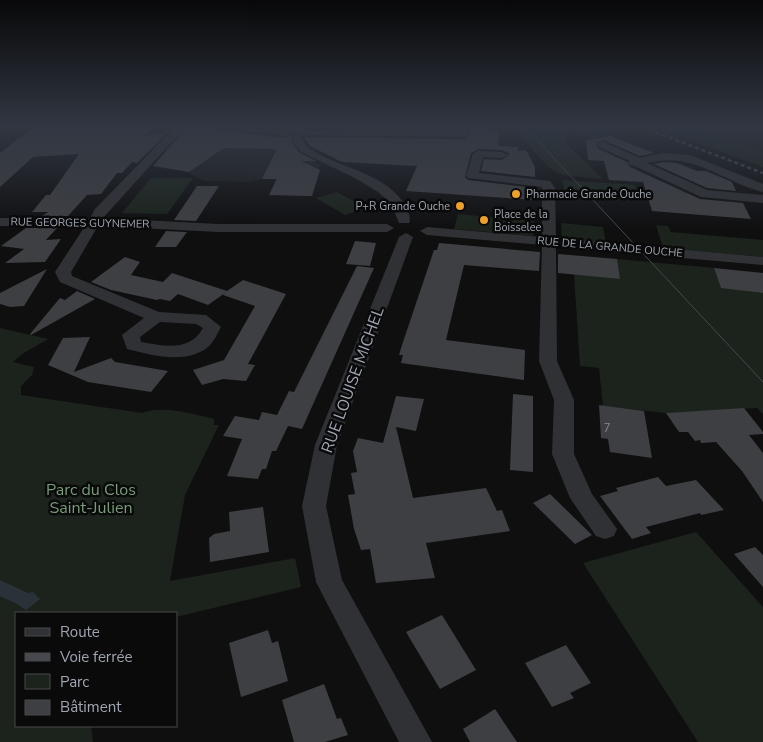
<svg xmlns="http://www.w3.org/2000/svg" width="763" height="742" viewBox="0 0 763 742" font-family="'Nunito Sans',sans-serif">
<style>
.built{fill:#1b1b1d}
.green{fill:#1b231c}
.water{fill:#293238}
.building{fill:#3e3f43}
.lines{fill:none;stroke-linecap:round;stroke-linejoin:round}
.minor{fill:#303135;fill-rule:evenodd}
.tram{stroke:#47494e;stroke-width:1}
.rail{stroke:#47494e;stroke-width:2.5;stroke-dasharray:4 3;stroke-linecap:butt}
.poi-dot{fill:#eda02a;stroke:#0a0a0b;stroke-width:2}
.labels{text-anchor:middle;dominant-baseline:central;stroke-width:5;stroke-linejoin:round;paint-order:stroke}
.far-poi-label{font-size:11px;fill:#a0a6b1;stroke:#0a0a0b;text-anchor:start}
.far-street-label{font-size:11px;fill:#a0a6b1;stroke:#0a0a0b}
.number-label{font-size:11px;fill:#888c96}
.near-street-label{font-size:16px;fill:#a0a6b1;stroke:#0a0a0b}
.near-park-label{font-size:16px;fill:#779c77;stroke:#0a0a0b}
</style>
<rect width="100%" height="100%" fill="#0f0f10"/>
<path class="built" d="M649 125H763V167Z
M201 126 268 135 301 155 322 165 316 170 312 196 269 195 276 179H262L251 182 204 181 185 171 195 127Z"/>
<path class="green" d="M511 125H558L561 128 560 125H614L628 130 592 138 568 130 566 143 603 179 562 175 548 167Z
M649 125H689L763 151V167Z
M151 178H193L167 214 122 213Z
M563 180 635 185 637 195 564 189Z
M337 192 366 208 345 215 316 198Z
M458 214 534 221 533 236 454 229Z
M561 223 603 227 606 243 562 239Z
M656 225 668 226 671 232 763 240V257L663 248Z
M617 259 714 268 721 287 763 293V414L757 408 666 413 603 406 599 368 580 366 574 274 620 279Z
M0 328 48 339 22 354 13 362 34 367 32 375 21 386V395L142 413C163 405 193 414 214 419V425H219L185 495 170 581 295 558 301 587 176 617V613H16V726H91L93 742H0Z
M696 532 763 607V742H698L583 563Z"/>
<path class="water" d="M0 580 28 593 33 592 40 599 26 610 17 604 0 596Z"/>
<path class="building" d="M36 125H156L144 136 168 132 137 163 132 162 122 173H117L101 194 87 195 68 216H42L48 212H32L46 195H50L79 154 33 157 0 187V153Z
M254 125H450L452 129 304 128 299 130 298 133H293L286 128Z
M464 125H483V129L499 130 498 146 518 147V151L526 150 535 167V177L481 171 484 159 502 160 510 154 502 150 478 149 471 153 465 177 468 180 534 188V200L406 191 417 166 342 162 310 146 304 137 464 139 471 134Z
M201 126 212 127 217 130 286 138 291 135 292 143 300 153 316 161H301L320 170 312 196 269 195 277 179H262L277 149 224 148 189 172 153 166 186 128Z
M610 136 654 153 640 156 604 140 597 142V148L627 162 630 167 700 199 743 203 751 219 652 211 643 182 609 180 604 161 588 160 586 140Z
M664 162 677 163 697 171H706L732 182 736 191 707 188 654 164Z
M197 186H219L196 221 174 220Z
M26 228H57L46 240 61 239 45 262 5 263 24 249 1 246Z
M166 231 187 232 176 247H155Z
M355 241 376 243 370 266 346 264Z
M439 243 540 252 539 271 464 265 446 340 525 350 524 380 401 363 403 355H399L402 345 434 250H437Z
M558 254 617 259 620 279 558 273Z
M125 257 140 262 131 275 163 282 172 273 227 291 243 280 286 294 248 364 255 365 246 381 223 379 202 385 193 370 224 360 255 306 223 295 225 293 208 305 178 294 170 301 160 299 157 300 111 290 91 282Z
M357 266 374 268 302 429 288 426 276 451H272L266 469H262L258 479 227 476 242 439 223 436 235 416 259 420 262 412 277 415 289 391 294 392Z
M714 268 763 273V293L721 288Z
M47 269 24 306 10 307 0 304V293Z
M77 291 95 299 31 335 30 334 60 298 65 300Z
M90 337 74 372 111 358 115 362 168 371 151 392 88 382 48 365 63 338Z
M513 394 533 396V472L510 470Z
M396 396 424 399 416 431 396 427 413 498 486 488 497 511 502 510 510 531 426 543 435 578 376 583 370 549 361 550 354 529 348 495 355 494 351 473 357 472 353 451 358 438 383 443Z
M599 405 644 411 652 458 610 452 608 439 601 438Z
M744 408 763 432V434L749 435 763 453V502L742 471 716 442 701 443 700 440 695 441 688 432H679L666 413Z
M658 477 666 486 696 480 724 510 701 515 700 513 646 527 651 533 632 539 600 496 618 491 616 488Z
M550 494 592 535 575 544 533 503Z
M263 507 269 552 210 562 209 538 214 534 230 531 229 512Z
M755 547 763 555V587L734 554Z
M442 615 476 670 440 689 406 632Z
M268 630 272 643 278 641 288 681 241 697 229 643Z
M566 645 591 683 570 693 574 698 552 707 525 663Z
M324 684 337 719 341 718 348 735 325 742H294L282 700Z
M495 709 517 742H470L463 729Z"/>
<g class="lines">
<path class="minor" d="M177 125H187L103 218 218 224H387L394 228 387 232H218L98 226 71 272 72 276 159 312 206 315 221 327C217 334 214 342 208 347 186 365 151 355 127 349L122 335 144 318 60 282 55 272 85 226H0V218H90L95 209ZM160 322 196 324 203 328C190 352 164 346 141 342L140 337Z
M212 125H240L286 130 291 133 286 136 217 128Z
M452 125H462L469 134 464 137 301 135C303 140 305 145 309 148 338 169 389 172 407 209 409 214 411 218 409 223H399L391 203 378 192 357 179 301 152 293 142 292 137 293 135H300V131L304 130 455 131Z
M603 142 640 158 663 153 690 155 763 184V192C720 181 695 151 647 163L707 190 763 195V203L701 197 635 166 630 165 628 163 630 161 599 147 598 145 599 143Z
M478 151 502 152 508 155 502 158 483 157 479 173 550 181 555 188 556 238 763 257V265L556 247 557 361 574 400V454L592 494 617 529 614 536 605 539 596 536 570 498 552 454 554 400 539 361 542 245 427 235 420 231 427 227 542 237V187L468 178 466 176 473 154Z
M406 233 413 237 337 445 326 506 342 580 432 742H399L316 582 302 506 315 445 399 237Z"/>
<path class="tram" d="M523 125 763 382"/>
<path class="rail" d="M636 125 763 173"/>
</g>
<linearGradient id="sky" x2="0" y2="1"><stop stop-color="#080809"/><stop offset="0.55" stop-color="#313742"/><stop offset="1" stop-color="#313742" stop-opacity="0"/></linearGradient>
<rect width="763" height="229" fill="url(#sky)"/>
<g class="poi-dot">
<circle cx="516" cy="194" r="5"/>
<circle cx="460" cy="206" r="5"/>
<circle cx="484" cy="220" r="5"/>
</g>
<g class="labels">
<g class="far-poi-label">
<text x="526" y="194">Pharmacie Grande Ouche</text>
<text x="450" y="206" text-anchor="end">P+R Grande Ouche</text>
<text x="494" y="214">Place de la<tspan x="494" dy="13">Boisselee</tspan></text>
</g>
<g class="far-street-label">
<text transform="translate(80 223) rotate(1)">RUE GEORGES GUYNEMER</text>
<text transform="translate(610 247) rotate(5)">RUE DE LA GRANDE OUCHE</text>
</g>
<g class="number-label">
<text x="607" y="428">7</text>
</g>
<g class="near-street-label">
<text transform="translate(353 380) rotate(-70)">RUE LOUISE MICHEL</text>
</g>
<g class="near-park-label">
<text x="91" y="490">Parc du Clos<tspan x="91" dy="18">Saint-Julien</tspan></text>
</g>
</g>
<rect x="15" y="612" width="162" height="115" fill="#0a0a0b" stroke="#46484d"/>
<rect x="25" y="628" width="25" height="8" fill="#303135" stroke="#46484d"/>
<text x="60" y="637" font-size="15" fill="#a0a6b1">Route</text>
<rect x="25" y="653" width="25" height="8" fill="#47494e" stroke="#46484d"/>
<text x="60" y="662" font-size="15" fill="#a0a6b1">Voie ferrée</text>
<rect x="25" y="674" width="25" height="15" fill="#1b231c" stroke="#46484d"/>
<text x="60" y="687" font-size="15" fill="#a0a6b1">Parc</text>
<rect x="25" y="700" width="25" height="15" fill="#3e3f43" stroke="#46484d"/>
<text x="60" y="712" font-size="15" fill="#a0a6b1">Bâtiment</text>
</svg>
